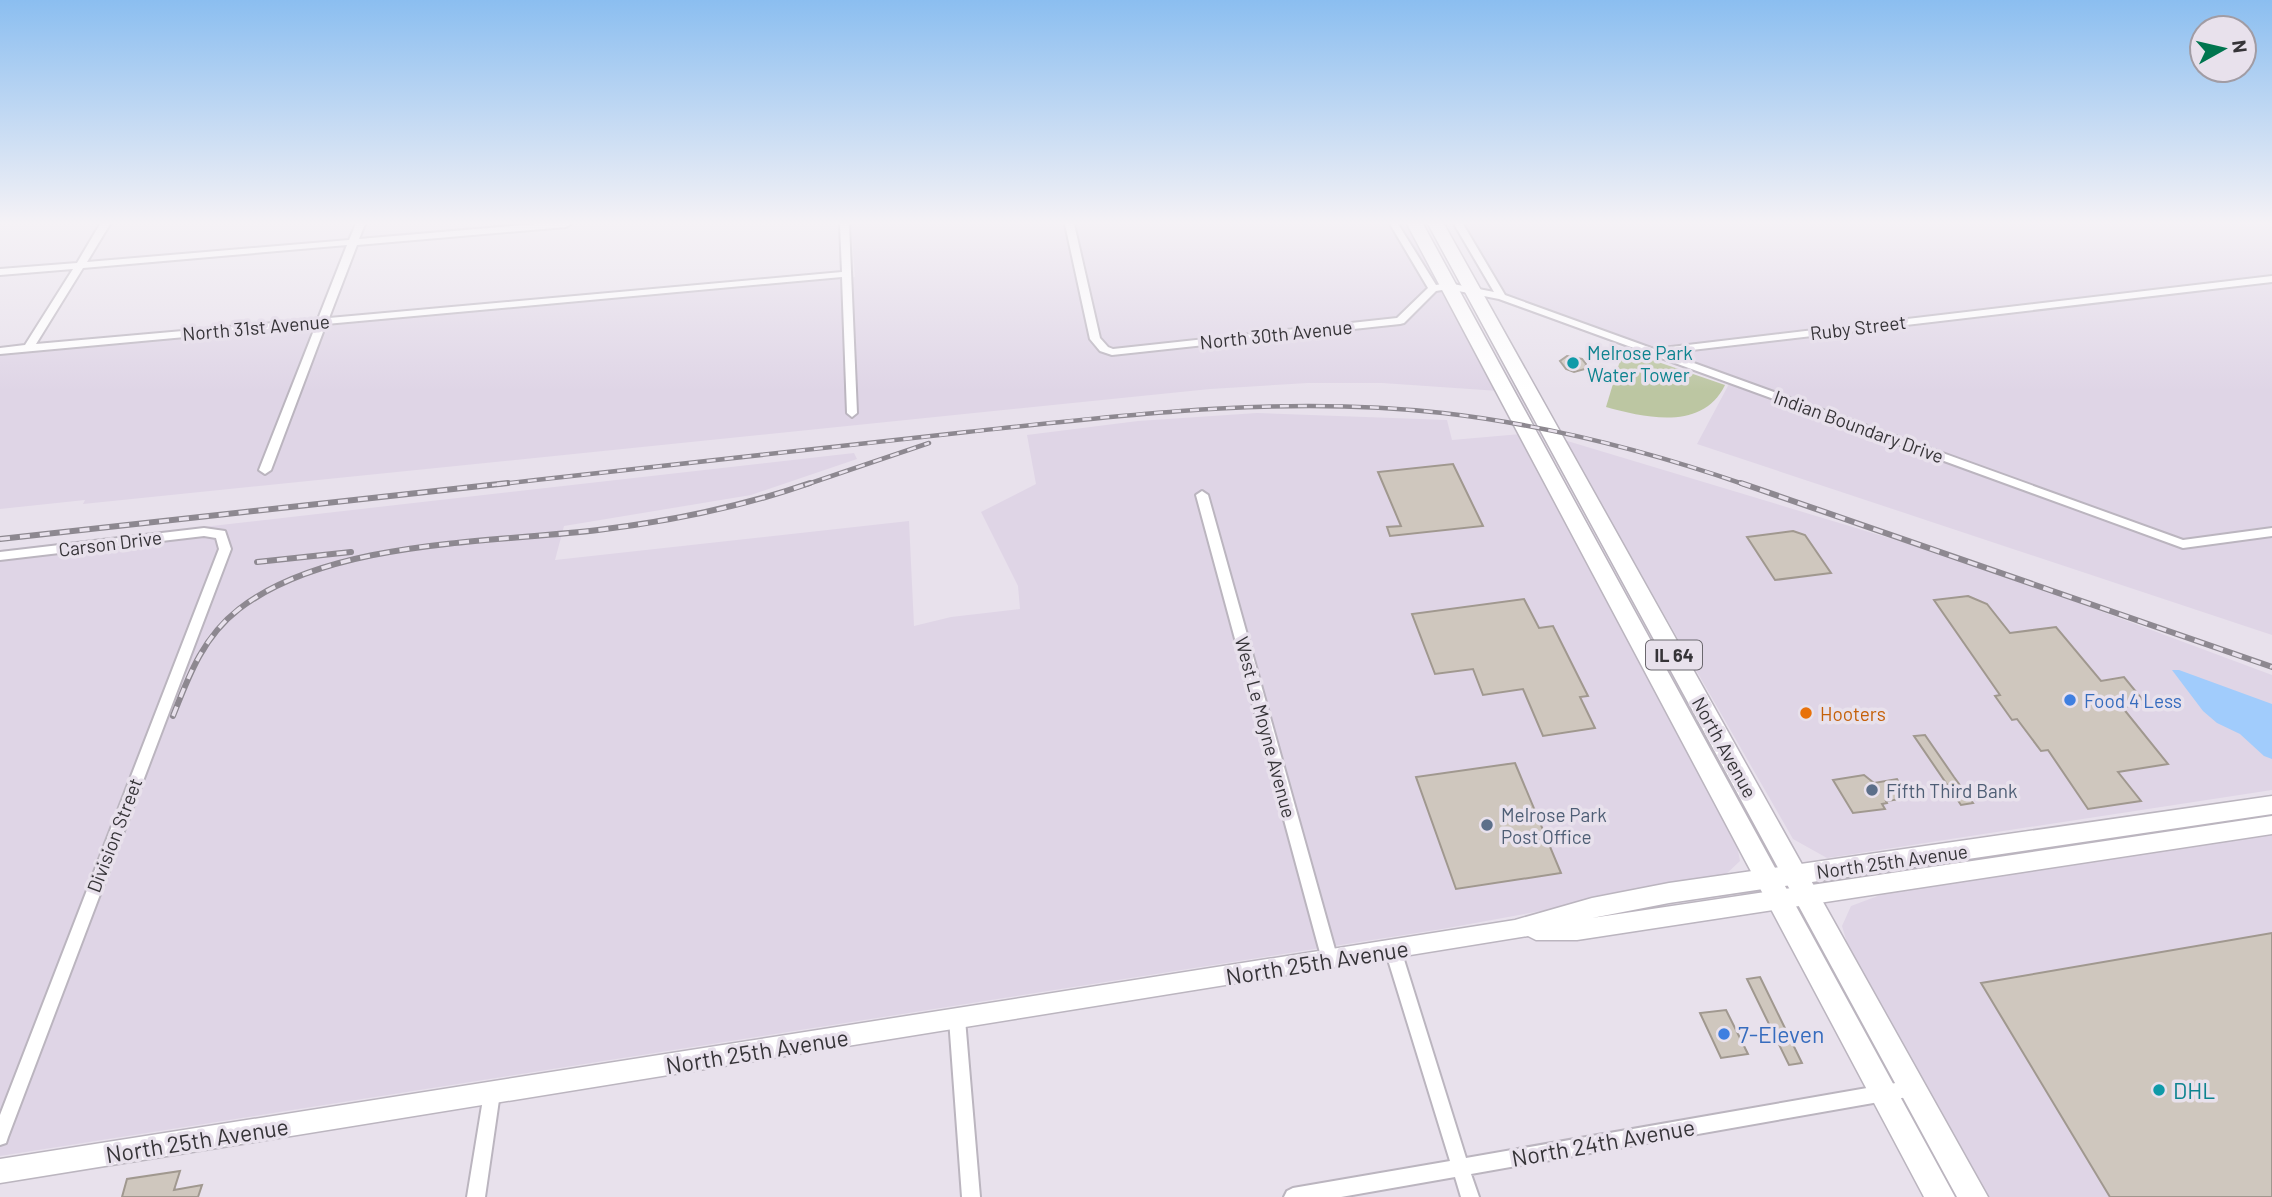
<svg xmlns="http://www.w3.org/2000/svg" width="2272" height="1197" viewBox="0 0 2272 1197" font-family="Barlow,sans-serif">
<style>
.built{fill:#dfd5e6}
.green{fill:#bcc6a2}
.water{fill:#a1ccfc}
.building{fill:#cfc7be;stroke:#a0988f;stroke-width:2}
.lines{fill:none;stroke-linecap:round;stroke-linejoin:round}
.street-casing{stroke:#bbb5bf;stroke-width:4}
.secondary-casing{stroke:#bbb5bf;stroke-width:3}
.primary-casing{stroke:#bbb5bf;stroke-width:3}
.street{fill:#fff;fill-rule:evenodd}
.secondary{fill:#fff;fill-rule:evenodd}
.primary{fill:#fff;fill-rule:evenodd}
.rail-far1-casing{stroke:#8d8890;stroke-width:4.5}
.rail-casing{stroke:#8d8890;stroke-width:6}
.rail-far1{stroke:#e8e1ec;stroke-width:2.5;stroke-dasharray:9;stroke-linecap:butt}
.rail{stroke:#e8e1ec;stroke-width:3.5;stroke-dasharray:10;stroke-linecap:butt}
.culture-dot{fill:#0f9aa8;stroke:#e8e1ec;stroke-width:2.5}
.shop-dot{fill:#3f7fe0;stroke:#e8e1ec;stroke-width:2.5}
.food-dot{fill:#e8710a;stroke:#e8e1ec;stroke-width:2.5}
.service-dot{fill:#5c6f8a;stroke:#e8e1ec;stroke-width:2.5}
.labels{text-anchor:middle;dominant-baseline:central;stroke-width:7;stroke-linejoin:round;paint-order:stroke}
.shield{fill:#e8e1ec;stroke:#6b686e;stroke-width:2}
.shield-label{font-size:18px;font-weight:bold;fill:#363438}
.street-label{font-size:19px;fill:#363438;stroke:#e8e1ec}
.culture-label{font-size:19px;fill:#0d838f;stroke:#e8e1ec;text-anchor:start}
.shop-label{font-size:19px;fill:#366cbe;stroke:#e8e1ec;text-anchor:start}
.food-label{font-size:19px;fill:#c56008;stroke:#e8e1ec;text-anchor:start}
.service-label{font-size:19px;fill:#4e5e75;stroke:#e8e1ec;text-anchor:start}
.near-street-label{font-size:23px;fill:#363438;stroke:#e8e1ec}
.near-shop-label{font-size:23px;fill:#366cbe;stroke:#e8e1ec;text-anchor:start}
.near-culture-label{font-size:23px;fill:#0d838f;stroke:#e8e1ec;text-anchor:start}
</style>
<rect width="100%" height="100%" fill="#e8e1ec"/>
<path class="built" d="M851 224H1408L1499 391 1382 383H1308L1210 389 83 504 85 500 0 509V354L855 277Z
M1459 224H2272V635L1697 444 1729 384 1501 302Z
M1257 413 1447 420 1452 440 1521 434 1735 835 1740 861 1722 878 1442 929 0 1156V550L854 453 857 459 751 495 564 526 555 560 909 521 914 626 951 617 1020 609 1018 586 981 512 1036 484 1027 435 1138 421Z
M1564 440 1972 563 2272 675V790L1827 858 1793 839Z
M2272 835V1197H1988L1850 953 1842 926 1851 906 1883 894Z"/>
<path class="green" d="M1629 352 1725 385C1703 431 1646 418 1606 407L1622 354Z"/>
<path class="water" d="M2172 670H2179L2272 704V759L2264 756 2240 734 2217 723 2203 711Z"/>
<path class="building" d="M1567 356 1582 359 1586 364 1585 369 1574 372 1566 369 1560 361Z
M1453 464 1483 526 1390 536 1387 527 1401 526 1378 472Z
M1793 531 1805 535 1831 573 1775 580 1747 537Z
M1968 596 1987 604 2010 633 2056 627 2101 681 2124 677 2146 704 2122 707 2168 764 2118 772 2141 801 2088 809 2048 750 2041 751 2017 719 2012 720 1995 696 2000 695 1934 600Z
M1524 599 1539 628 1553 626 1588 696 1580 697 1595 728 1543 736 1523 689 1483 695 1473 669 1435 674 1412 614Z
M1925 735 1954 777 1973 803 1961 805 1914 736Z
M1515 763 1561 873 1456 889 1416 777Z
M1864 775 1874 783 1897 779 1909 798 1886 801 1887 803 1882 804 1885 809 1853 813 1833 780Z
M2272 933V1197H2110L1981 983Z
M1760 977 1802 1063 1789 1065 1747 979Z
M1726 1010 1748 1054 1721 1058 1700 1013Z
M180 1171 174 1190 202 1185 198 1197H122L127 1179Z"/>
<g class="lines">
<g class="street-casing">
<path id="street" d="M100 224H110L87 262 349 240 356 224H365L359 239 535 224H571L566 227 357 245 329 318 842 272 840 224H849L857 413 852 417 847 413 842 277 326 324 271 470 265 474 259 470 316 325 0 354V348L25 345 73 269 0 275V269L77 263ZM347 245 318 319 36 344 83 268Z
M1065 224H1074L1100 338 1108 347 1113 349 1397 318 1428 288 1390 224H1398L1436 285 1448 283 1494 292 1454 224H1463L1505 295 1654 349 2272 276V282L1666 353 2183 540 2272 528V536L2183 548 1499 299 1448 289 1436 291 1404 323 1400 324 1112 355 1100 351 1090 339Z
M1202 491 1208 495 1338 960 1335 965 1330 967 1325 965 1322 960 1196 495Z
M204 528 225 531 231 549 8 1137 6 1143 0 1145V1115L219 549 216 538 204 536 0 560V552Z
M1393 943 1398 945 1401 950 1466 1158 1913 1080 1919 1082 1921 1088 1919 1094 1913 1096 1471 1174 1479 1197H1461L1455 1177 1341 1197H1284L1287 1191 1293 1188 1450 1161 1385 950 1388 945Z
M957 1011 963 1014 965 1019 980 1197H962L949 1019 951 1014Z
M492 1085 498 1087 500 1093 485 1197H467L484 1093 486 1087Z"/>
</g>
<g class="secondary-casing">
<path id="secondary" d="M2272 796V814L1669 903 1592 918 2272 816V834L1577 940H1536L1528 936 0 1183V1159L1515 920 1592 898 1669 883Z"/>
</g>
<g class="primary-casing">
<path id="primary" d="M1407 224H1423L1955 1197H1924Z
M1428 224H1444L1988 1197H1957Z"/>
</g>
<use href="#street" class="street"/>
<use href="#secondary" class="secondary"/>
<use href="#primary" class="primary"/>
<g class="rail-far1-casing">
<path id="rail-far1" d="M492 485C650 467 808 450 967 432 1124 415 1284 395 1443 413 1547 425 1648 451 1746 485
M805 485 929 443"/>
</g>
<g class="rail-casing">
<path id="rail" d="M1741 483 2272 667
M0 539 508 483
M257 562 351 552
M173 716C189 675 203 637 239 609 329 540 488 543 598 530 671 521 741 507 810 483"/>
</g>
<use href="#rail-far1" class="rail-far1"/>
<use href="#rail" class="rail"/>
</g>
<linearGradient id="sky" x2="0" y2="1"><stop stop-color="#8bbef0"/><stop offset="0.57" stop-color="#f5f2f6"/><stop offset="1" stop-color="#f5f2f6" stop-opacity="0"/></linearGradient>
<rect width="2272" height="391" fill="url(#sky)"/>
<g class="culture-dot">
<circle cx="1573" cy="363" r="7"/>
<circle cx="2159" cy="1090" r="7"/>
</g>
<g class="shop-dot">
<circle cx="2070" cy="700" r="7"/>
<circle cx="1724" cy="1034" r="7"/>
</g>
<circle class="food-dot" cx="1806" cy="713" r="7"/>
<g class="service-dot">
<circle cx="1872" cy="790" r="7"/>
<circle cx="1487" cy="825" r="7"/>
</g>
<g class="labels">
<rect class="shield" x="1646" y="640.5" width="56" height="29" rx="5"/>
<g class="shield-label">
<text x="1674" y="655">IL 64</text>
</g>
<g class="street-label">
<text transform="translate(256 327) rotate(-5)">North 31st Avenue</text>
<text transform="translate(1858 327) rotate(-7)">Ruby Street</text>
<text transform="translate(1276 334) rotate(-6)">North 30th Avenue</text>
<text transform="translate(1859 426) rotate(20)">Indian Boundary Drive</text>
<text transform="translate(110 543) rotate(-7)">Carson Drive</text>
<text transform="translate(1266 727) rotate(75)">West Le Moyne Avenue</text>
<text transform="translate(1725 747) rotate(61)">North Avenue</text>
<text transform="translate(114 835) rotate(-69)">Division Street</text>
<text transform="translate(1892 861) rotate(-8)">North 25th Avenue</text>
</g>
<g class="culture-label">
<text x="1587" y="352">Melrose Park<tspan x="1587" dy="22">Water Tower</tspan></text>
</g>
<g class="shop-label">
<text x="2084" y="700">Food 4 Less</text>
</g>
<g class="food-label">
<text x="1820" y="713">Hooters</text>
</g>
<g class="service-label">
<text x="1886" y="790">Fifth Third Bank</text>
<text x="1501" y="814">Melrose Park<tspan x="1501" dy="22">Post Office</tspan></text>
</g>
<g class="near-street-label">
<text transform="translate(1317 962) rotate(-9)">North 25th Avenue</text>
<text transform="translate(757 1051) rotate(-9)">North 25th Avenue</text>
<text transform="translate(197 1140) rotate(-9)">North 25th Avenue</text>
<text transform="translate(1603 1142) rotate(-10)">North 24th Avenue</text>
</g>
<g class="near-shop-label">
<text x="1738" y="1034">7-Eleven</text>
</g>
<g class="near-culture-label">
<text x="2173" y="1090">DHL</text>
</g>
</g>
<g transform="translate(2223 49) rotate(82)"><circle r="33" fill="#e8e1ec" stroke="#a19ca4" stroke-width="2"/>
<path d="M0-5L12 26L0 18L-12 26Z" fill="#00754f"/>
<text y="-10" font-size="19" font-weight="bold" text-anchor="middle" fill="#363438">N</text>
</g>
</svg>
